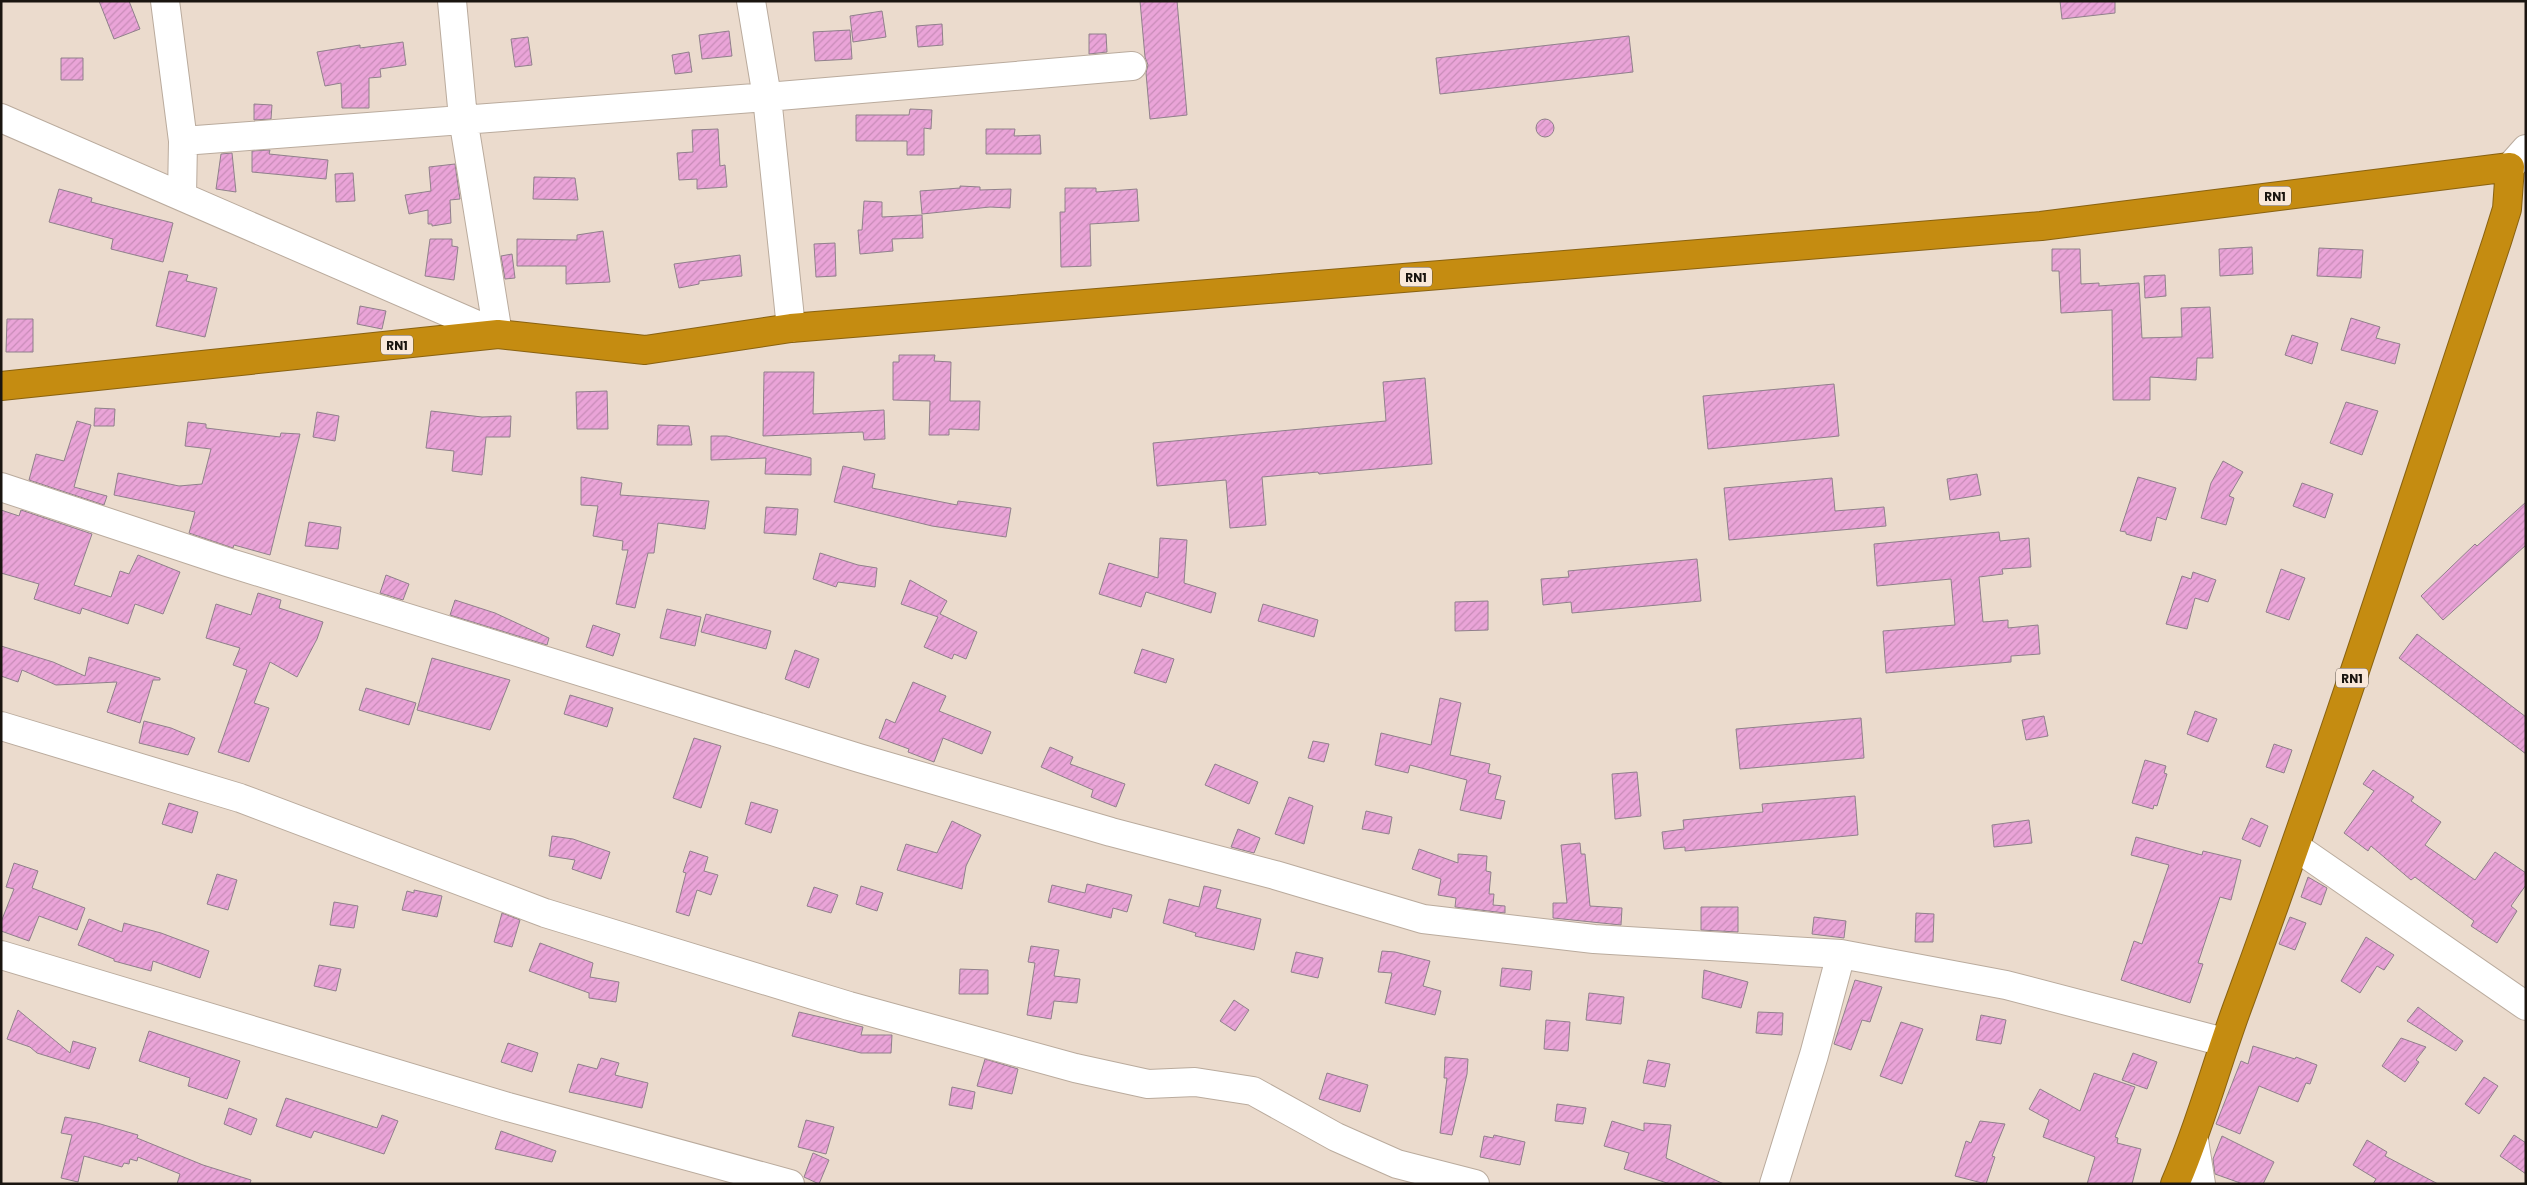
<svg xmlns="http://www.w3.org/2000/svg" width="2527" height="1185" viewBox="0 0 2527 1185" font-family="Poppins,sans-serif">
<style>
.building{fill:url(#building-hatch);stroke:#90808b}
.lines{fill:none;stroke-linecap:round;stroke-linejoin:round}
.minor-casing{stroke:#baab9d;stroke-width:30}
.highway-casing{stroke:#896211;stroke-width:30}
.minor{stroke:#fff;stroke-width:28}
.highway{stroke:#c58c11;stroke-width:28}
.labels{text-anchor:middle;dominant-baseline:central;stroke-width:5;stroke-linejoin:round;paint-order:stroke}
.shield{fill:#f9e8da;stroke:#5d544d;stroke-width:1}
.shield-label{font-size:12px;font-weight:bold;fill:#1a1510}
</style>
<defs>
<pattern id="building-hatch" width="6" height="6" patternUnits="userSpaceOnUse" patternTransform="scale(1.25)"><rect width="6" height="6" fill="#eaa4d8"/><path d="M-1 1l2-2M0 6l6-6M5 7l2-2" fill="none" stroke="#c88cb8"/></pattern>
</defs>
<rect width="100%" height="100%" fill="#ebdbcd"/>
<path class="building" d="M99 1H129L140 29 114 39Z
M1140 1H1177L1187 115 1150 119 1146 73 1148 65 1145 57Z
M2060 1H2115V13L2062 19Z
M882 11 886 37 853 42 850 16Z
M942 24 943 45 918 47 916 26Z
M850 30 852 59 815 61 813 32Z
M729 31 732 56 702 59 699 35Z
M1089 34H1106L1107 52 1089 54Z
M1629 36 1633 72 1440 94 1436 58Z
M528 37 532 65 515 67 511 39Z
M403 42 406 65 380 69 381 77 369 78V108H342L341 83 325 86 317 52 360 45V48Z
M689 52 692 72 675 74 672 55Z
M61 58H83V80H61Z
M254 104 272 105 271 119 254 120Z
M910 109 932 110 931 129 924 128V155H907V141H856V115H909Z
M1536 128a9 9 0 1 1 18 0a9 9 0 1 1-18 0Z
M718 129 720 166 725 165 727 187 697 189V179L679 180 677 153 693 152 692 130Z
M986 129H1015L1014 136 1040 135 1041 154H986Z
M270 150 269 154 328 160 326 179 252 172V151Z
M232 153 236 192 216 189 221 154Z
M455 164 460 199 450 200 451 223 432 226V224H428V210L409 214 405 195 431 191 429 167Z
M353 173 355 201 336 202 335 174Z
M534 177 575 178 578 200 533 199Z
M960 186 980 187V190L1011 189 1010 208 990 207 922 214 920 191 960 188Z
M1065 188H1096V192L1137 189 1139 221 1090 224 1091 266 1061 267 1060 212H1065Z
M59 189 92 198 91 202 173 223 163 262 111 249 113 239 49 222Z
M864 201 882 202V217L922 215 923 238 892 239 893 251 860 254 858 230H862Z
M603 231 610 282 566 284V266H517V239L577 240V235Z
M430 239H452V246L458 247 454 280 425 276Z
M835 243 836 276 816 277 814 244Z
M2252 247 2253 274 2220 276 2219 249Z
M2319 248 2363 250 2361 278 2317 276Z
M2052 249H2080L2081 284 2099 283V286L2139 283 2142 338 2182 337 2181 308 2210 307 2213 358H2197L2196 380 2150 377V400H2113L2112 310 2061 313 2059 271H2052Z
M512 254 515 278 505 279 501 256Z
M740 255 742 276 699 281V284L679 288 674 264Z
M169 271 188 275 186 281 217 288 205 337 156 326Z
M2165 275 2166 296 2145 298 2144 276Z
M360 306 386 311 382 329 357 324Z
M2351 318 2380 327 2376 338 2400 344 2395 364 2341 350Z
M7 319H33V352H6Z
M2292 335 2318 343 2312 364 2285 355Z
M899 355H935L934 361 951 362 950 401H980L979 430 949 429V435H929L930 401 893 400V362H899Z
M764 372H814L813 414 884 410 885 439 864 440 863 432 763 436Z
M1425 378 1432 464 1319 474 1318 472 1262 477 1266 525 1230 528 1226 480 1157 486 1153 443 1386 421 1383 382Z
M1834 384 1839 436 1708 449 1703 396Z
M607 391 608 429H577L576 392Z
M2346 402 2378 411 2362 455 2330 443Z
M95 408 115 409 114 426H94Z
M431 411 482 417 511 416 510 437H486L482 475 452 471 454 451 426 448Z
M317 412 339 416 335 441 313 437Z
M77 421 91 425 74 487 107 496 104 505 29 480 36 454 64 461Z
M188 422 206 424V428L280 437 281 433 300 434 270 555 234 545 233 548 189 533 195 512 114 495 118 473 179 486 202 484 211 449 185 446Z
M658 425 689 426 692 445H657Z
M711 436H727L811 458V475L765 474 766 458 711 460Z
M2223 461 2243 472 2229 496 2234 498 2226 525 2201 518 2211 483Z
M843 466 875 474 872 488 957 505 958 501 1011 508 1006 537 932 526 834 502Z
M1977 474 1981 495 1950 500 1947 479Z
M581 477 622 483 620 495 709 501 705 529 658 523 654 553H648L635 608 616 604 628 550H622L623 541 593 536 598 506 581 505Z
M2138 477 2176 488 2166 520 2157 517 2151 541 2126 534V532L2120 531Z
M1832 478 1835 511 1884 507 1886 526 1729 540 1724 488Z
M2302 483 2333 494 2325 518 2293 506Z
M2526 502V545L2443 620 2421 596 2475 544 2477 546Z
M766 507 798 509 796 535 764 533Z
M1 510 19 516 21 510 92 534 74 585 111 597 120 571 129 574 138 555 180 572 163 614 135 604 128 624 82 608 80 614 34 599 39 584 1 573Z
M309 522 341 527 338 549 305 546Z
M1999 532 2000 541 2029 538 2031 567 2002 569 2003 574 1979 577 1983 622 2008 620V628L2038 625 2040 654 2011 656V662L1886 673 1883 631 1955 625 1951 579 1877 586 1874 544Z
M1160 538 1187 540 1184 583 1216 593 1211 613 1146 592 1141 607 1099 594 1109 563 1158 578Z
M820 553 858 565 877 568 875 587 838 582 836 587 813 579Z
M1697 559 1701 601 1572 613 1571 602 1543 605 1541 579 1569 577 1568 571Z
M2281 569 2305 578 2289 620 2266 612Z
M2193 572 2216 580 2208 602 2195 598 2187 629 2166 624 2182 576 2191 579Z
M386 575 409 584 403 600 380 593Z
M910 580 947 601 940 614 977 632 966 659 954 654 952 659 924 647 938 617 901 604Z
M258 593 281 600 279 608 323 622 317 639 297 677 270 662 254 703 269 708 249 762 218 752 247 670 233 665 240 648 206 638 216 604 251 615Z
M455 600 495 613 549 638 547 645 450 615Z
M1488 601V630L1455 631V602Z
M1263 604 1318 620 1314 637 1258 621Z
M667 609 701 617 695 646 660 638Z
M706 614 771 631 766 649 701 632Z
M593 625 620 634 613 656 586 647Z
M2417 634 2526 717V754L2399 658Z
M1 646 53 662 85 676 89 657 160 678V680H153L140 723 107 712 117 682 56 685 22 670 18 682 1 676Z
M1142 649 1174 659 1166 683 1134 673Z
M795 650 819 659 809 688 785 679Z
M432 658 510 680 490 730 417 710Z
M913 682 946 696 939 711 991 732 982 754 943 738 934 762 908 752 909 749 879 738 886 719 895 723Z
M366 688 416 703 409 725 359 710Z
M570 695 613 708 607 727 564 714Z
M1440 698 1461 703 1450 755 1490 764 1488 773 1501 776 1495 799 1505 801 1501 819 1460 810 1467 780 1410 765 1408 773 1375 765 1381 733 1431 745Z
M2195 711 2217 719 2208 742 2187 734Z
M2044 716 2048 736 2026 740 2022 720Z
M1861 718 1864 758 1740 769 1736 729Z
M144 721 171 728 195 738 188 755 139 743Z
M694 738 721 746 701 808 673 798Z
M1313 741 1329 744 1324 762 1308 758Z
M2274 744 2292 750 2284 773 2266 767Z
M1050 747 1073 757 1070 764 1125 784 1116 807 1091 797 1093 790 1041 767Z
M2145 760 2166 766 2164 773 2167 774 2157 806 2154 805 2153 809 2132 803Z
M1215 764 1258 782 1249 804 1205 785Z
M2373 770 2414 797 2411 801 2441 822 2425 845 2475 880 2495 852 2526 873V885L2511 906 2517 911 2497 943 2471 926 2474 921 2415 877 2411 880 2371 846 2368 851 2344 833 2374 791 2363 784Z
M1637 772 1641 816 1615 819 1612 774Z
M1855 796 1858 835 1685 851V847L1664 849 1662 832 1684 829 1683 820 1763 812 1762 804Z
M1289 797 1313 806 1304 844 1275 834Z
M751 802 778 810 771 833 745 824Z
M169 803 198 812 192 833 162 824Z
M1366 811 1392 817 1389 834 1362 829Z
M2251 818 2268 826 2260 847 2242 839Z
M2029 820 2032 843 1994 847 1992 825Z
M952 821 981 835 966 866 962 889 897 870 906 844 937 853Z
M1238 829 1260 838 1254 853 1231 847Z
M552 836 573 839 610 852 601 879 572 869 575 860 549 856Z
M2136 837 2202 855 2203 851 2241 860 2231 900 2220 897 2198 963 2203 964 2190 1003 2121 980 2134 941 2142 944 2169 865 2131 855Z
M1580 843 1581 854H1585L1590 906 1622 908 1621 925 1553 918V903H1567L1561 845Z
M1419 849 1458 863V854L1487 856 1486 871 1491 872 1489 894H1494L1493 905 1505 906V913L1455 907 1456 898 1438 895 1441 879 1412 869Z
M690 851 708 857 704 871 718 875 711 895 697 890 689 916 676 912 686 873 683 872Z
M14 863 38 871 32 888 85 908 77 930 39 916 29 941 1 931V922L14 889 6 887Z
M217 874 237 880 228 910 207 904Z
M2308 877 2327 888 2321 905 2301 897Z
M1087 884 1132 895 1127 912 1113 908 1111 918 1048 902 1052 885 1085 893Z
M861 886 883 893 877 911 856 904Z
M1204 886 1221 890 1216 908 1261 919 1254 950 1195 936 1196 933 1163 923 1169 899 1199 907Z
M814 887 838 895 831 913 807 906Z
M414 890 442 896 437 917 402 910 407 891 414 893Z
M334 902 358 906 354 928 330 925Z
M1701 907H1738V932L1701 930Z
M502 913 520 920 512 947 494 942Z
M1916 913 1934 914 1933 942H1915Z
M1814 917 1846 921 1844 938 1812 934Z
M2290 917 2306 923 2295 950 2279 944Z
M89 919 122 932 124 923 161 933 209 951 200 978 153 961 151 971 114 961V959L78 945Z
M2366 937 2394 955 2384 970 2377 966 2360 993 2341 981Z
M540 943 593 963 590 977 619 982 616 1002 589 998V993L529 971Z
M1031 946 1059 950 1054 976 1080 979 1077 1003 1054 1001 1051 1019 1027 1015 1035 963 1028 962Z
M1382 951 1395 952 1430 961 1423 986 1441 991 1435 1015 1385 1003 1392 973 1378 972Z
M1296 952 1323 958 1318 978 1291 972Z
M319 965 341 969 336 991 314 986Z
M1502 968 1532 971 1530 990 1500 986Z
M960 969 988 970V994H959Z
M1704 970 1748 982 1741 1008 1702 998Z
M1855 980 1882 987 1870 1022 1862 1020 1851 1050 1834 1044Z
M1589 993 1624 997 1621 1024 1586 1020Z
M1234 1000 1249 1010 1235 1031 1220 1021Z
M2418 1007 2463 1041 2456 1051 2407 1021Z
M18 1010 70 1053 73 1041 96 1048 89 1069 37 1053 30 1047 7 1039Z
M799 1012 863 1027 861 1035H892L891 1053H861L792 1036Z
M1758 1012 1783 1013 1782 1035 1756 1033Z
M1981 1015 2006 1020 2001 1044 1976 1040Z
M1546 1020 1570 1022 1568 1051 1544 1049Z
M1901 1022 1923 1029 1902 1084 1880 1076Z
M149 1031 240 1061 227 1099 188 1086 190 1078 139 1061Z
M2401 1038 2426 1047 2416 1060 2419 1062 2405 1082 2382 1066Z
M508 1043 538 1053 532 1072 501 1062Z
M2253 1046 2295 1059 2296 1057 2317 1065 2310 1084 2306 1083 2298 1102 2259 1086 2240 1134 2216 1124 2241 1061 2248 1064Z
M2133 1053 2157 1062 2147 1089 2122 1080Z
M1445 1057 1468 1059 1467 1074 1452 1135 1440 1133 1447 1078H1444Z
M601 1058 619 1063 615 1075 648 1083 642 1108 569 1092 578 1064 597 1069Z
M985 1059 1018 1069 1012 1094 977 1086Z
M1648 1060 1670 1064 1665 1087 1643 1083Z
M1327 1073 1368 1085 1360 1112 1319 1099Z
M2094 1073 2135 1087 2115 1137 2118 1138 2117 1143 2141 1149 2132 1184H2087L2095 1157 2043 1137 2049 1120 2029 1109 2040 1089 2080 1111Z
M2484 1077 2498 1086 2479 1114 2465 1104Z
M952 1087 975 1092 972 1109 949 1105Z
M286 1098 377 1128 382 1115 398 1121 384 1154 314 1131 311 1138 276 1126Z
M1557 1104 1586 1108 1583 1124 1555 1121Z
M229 1108 257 1119 251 1135 224 1124Z
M65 1117 97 1123 138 1135 137 1138 203 1165 251 1180 250 1184H177L180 1174 138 1157 137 1161 130 1159 129 1164 124 1163 122 1167 84 1156 78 1182 61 1178 72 1135 61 1133Z
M806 1120 834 1127 826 1154 798 1147Z
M1612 1121 1644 1131V1123L1671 1125 1666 1158 1724 1184H1670L1624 1169 1629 1153 1604 1146Z
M1980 1121 2005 1124 1992 1156 1995 1157 1986 1184 1955 1176 1966 1141 1971 1143Z
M501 1131 556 1151 552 1162 495 1149Z
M1494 1135 1525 1142 1520 1165 1480 1157 1484 1136 1493 1138Z
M2514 1135 2526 1143V1174L2500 1156Z
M2222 1136 2274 1162 2263 1184H2243L2215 1174 2213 1159Z
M2367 1140 2387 1152 2385 1156 2438 1184H2373L2376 1179 2353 1165Z
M813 1153 829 1160 819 1184 804 1177Z"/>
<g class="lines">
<g class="minor-casing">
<path id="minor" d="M165 1 183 141 182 196
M452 1 463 118 498 334
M751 1 767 97 791 328
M1 118 498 334
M183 141 767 97 1132 66
M2510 167 2526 149
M1 487 227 562 859 758 1111 832 1275 875 1423 919 1594 939 1841 954 2006 985 2224 1042
M1 726 240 798 545 913 849 1006 1075 1068 1148 1084 1195 1082 1253 1091 1336 1137 1397 1164 1475 1184
M2296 847 2526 1006
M1 955 508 1107 790 1184
M2194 1140 2201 1184
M1774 1184 1814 1055 1841 954"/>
</g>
<g class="highway-casing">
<path id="highway" d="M1 386 498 334 645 350 791 328 2041 226 2510 167 2507 209 2497 241C2413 494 2332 749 2240 1000 2217 1061 2201 1124 2175 1184"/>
</g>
<use href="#minor" class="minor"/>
<use href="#highway" class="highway"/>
</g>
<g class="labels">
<g class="shield">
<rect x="2259" y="186.5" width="32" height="19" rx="4"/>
<rect x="1400" y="267.5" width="32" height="19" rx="4"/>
<rect x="381" y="335.5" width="32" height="19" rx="4"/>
<rect x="2336" y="668.5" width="32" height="19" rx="4"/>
</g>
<g class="shield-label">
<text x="2275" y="196">RN1</text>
<text x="1416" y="277">RN1</text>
<text x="397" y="345">RN1</text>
<text x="2352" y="678">RN1</text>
</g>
</g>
<rect width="2527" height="1185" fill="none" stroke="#1a1510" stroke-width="5"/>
</svg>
